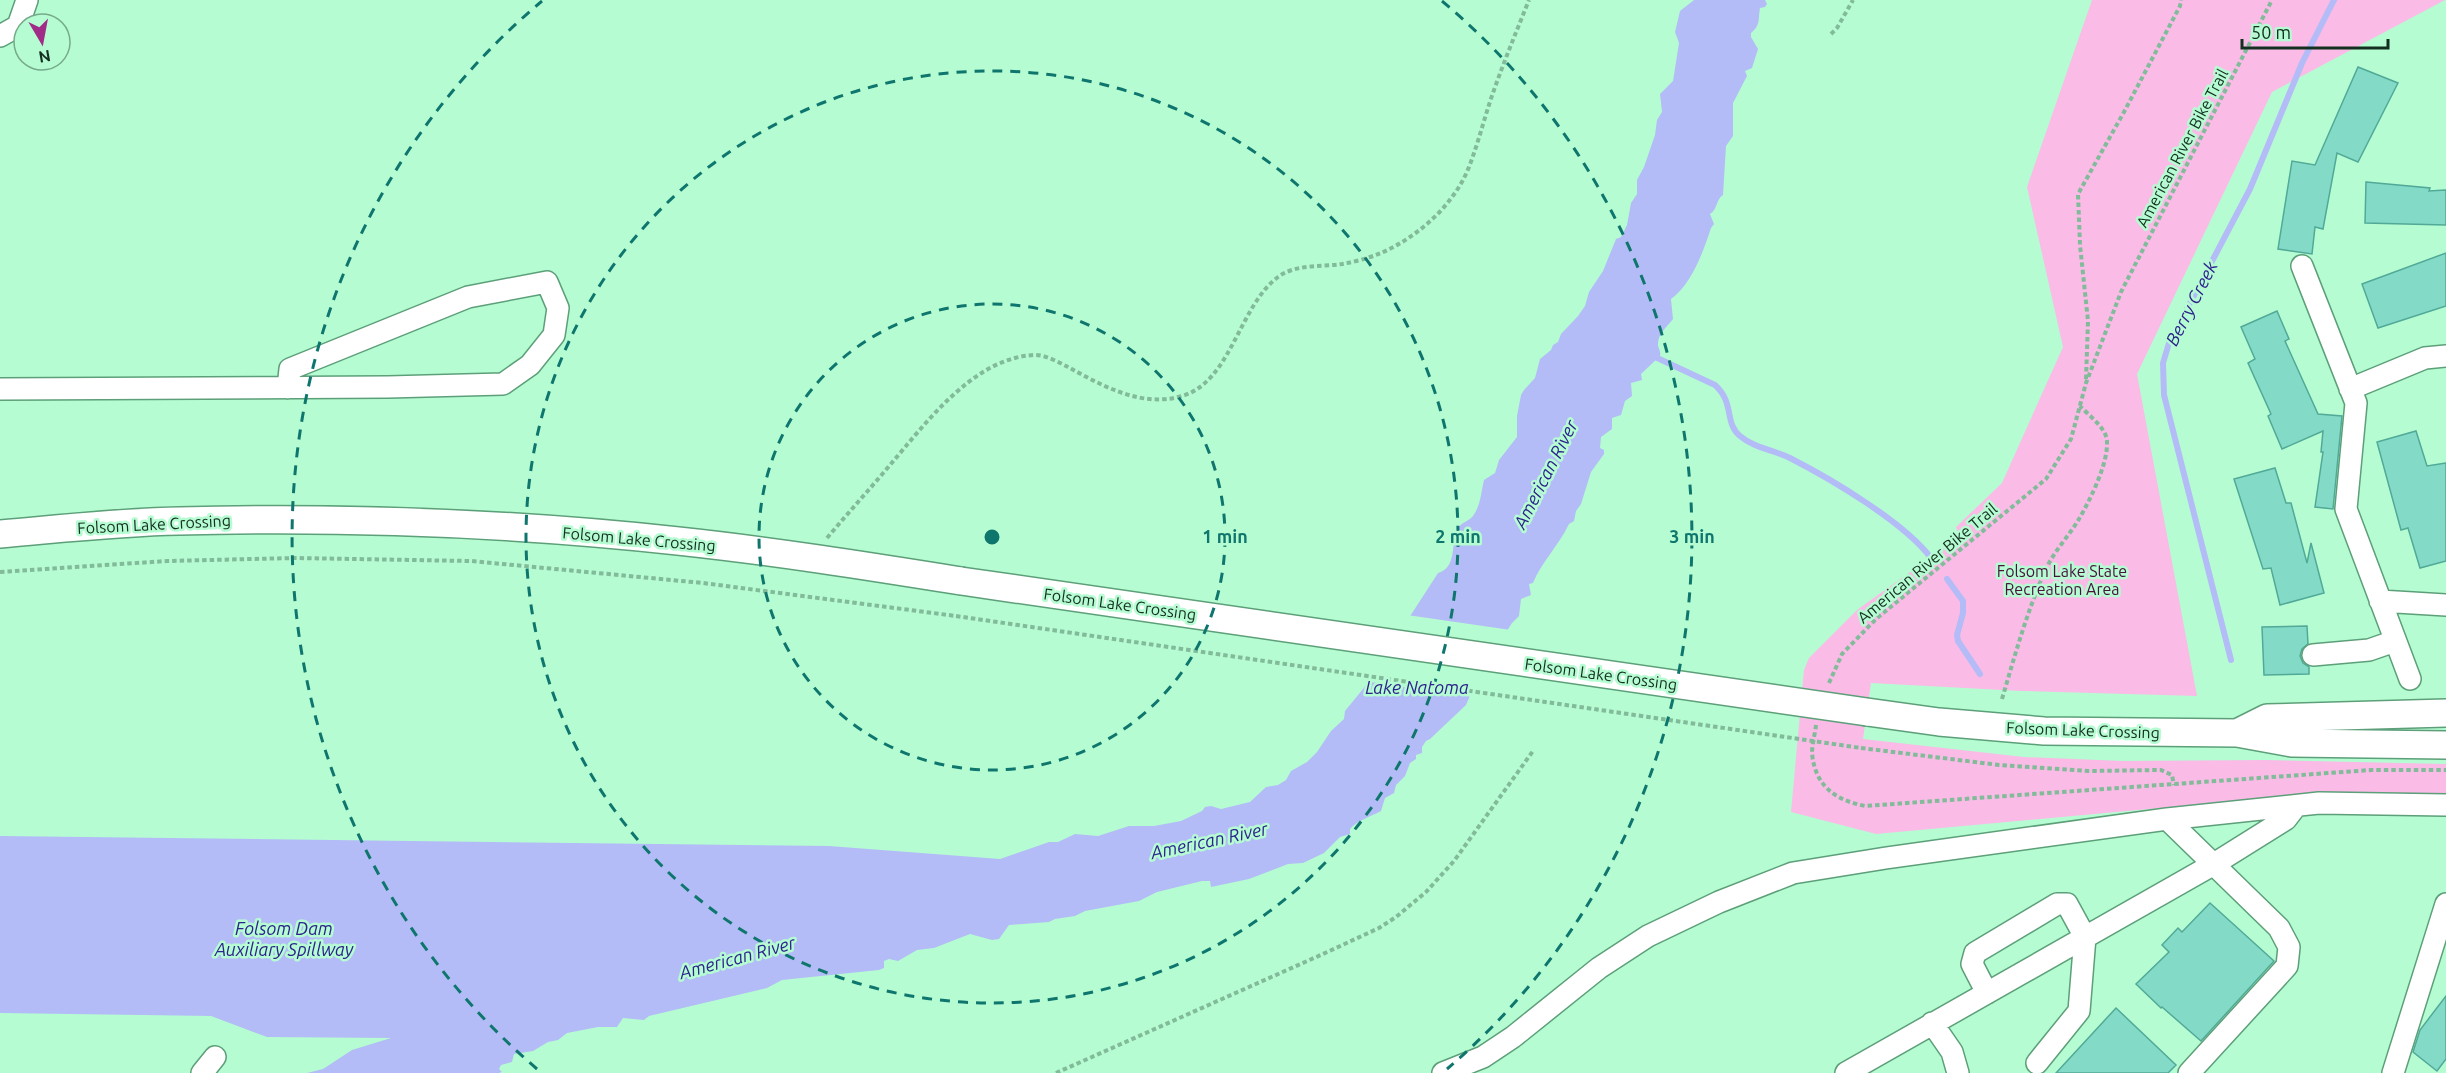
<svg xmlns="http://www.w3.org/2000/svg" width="2446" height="1073" viewBox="0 0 2446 1073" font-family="Ubuntu,sans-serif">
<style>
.green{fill:#fabbe7}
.water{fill:#b3bcf6}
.pier{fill:#b6fcd2}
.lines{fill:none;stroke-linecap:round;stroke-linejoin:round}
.stream{stroke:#b3bcf6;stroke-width:6}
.building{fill:#83dbc7;stroke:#51a997;stroke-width:1.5}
.minor-casing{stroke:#5c9f79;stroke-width:24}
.major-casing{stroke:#5c9f79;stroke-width:30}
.path{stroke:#82bb99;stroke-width:4;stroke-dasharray:4.5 3;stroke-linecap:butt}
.minor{stroke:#fff;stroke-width:21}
.major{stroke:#fff;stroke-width:27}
.major-bridge-casing{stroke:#5c9f79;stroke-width:30;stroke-linecap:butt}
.path-bridge{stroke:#82bb99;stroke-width:4;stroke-dasharray:4.5 3;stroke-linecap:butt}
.major-bridge{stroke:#fff;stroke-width:27}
.ring{fill:none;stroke:#0f766e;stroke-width:3;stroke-dasharray:10 8}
.labels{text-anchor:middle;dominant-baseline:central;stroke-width:5;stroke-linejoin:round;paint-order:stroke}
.street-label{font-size:16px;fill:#132f20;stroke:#b6fcd2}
.park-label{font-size:16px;fill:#49113c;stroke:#b6fcd2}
.water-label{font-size:18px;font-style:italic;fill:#2d228e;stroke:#b6fcd2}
.centre{fill:#0f766e;stroke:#b6fcd2;stroke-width:3}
.ring-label{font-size:18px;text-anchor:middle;font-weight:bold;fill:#0f766e;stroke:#b6fcd2;stroke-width:5;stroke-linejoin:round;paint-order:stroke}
</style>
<rect width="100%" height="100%" fill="#b6fcd2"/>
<path class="green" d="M2092 0H2445L2272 92 2137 374 2197 696 2021 691 1871 683 1863 739 2024 757 2123 761 2265 760 2446 764V794L2334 792 1876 834 1791 812 1804 670 1809 658 1857 610 1959 537 1956 527 2002 483 2063 347 2027 187Z"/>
<path class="water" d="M1694 0H1765L1767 4 1765 7 1760 8C1758 19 1761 25 1751 33V37L1758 49 1752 68 1745 71 1747 76 1733 103V136L1726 146 1723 195C1716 199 1718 209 1710 214L1714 224 1711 228C1703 252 1692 284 1671 299L1673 319C1667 327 1657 334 1658 346 1659 349 1661 352 1660 356L1641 374 1642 380 1631 383 1632 396 1625 401 1621 415 1612 418V429L1601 437 1600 448 1604 450V454L1591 472 1581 504 1576 511 1574 521 1569 524C1559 545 1541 563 1533 583L1529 584 1531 595 1521 599 1519 616 1512 623 1478 677 1466 705 1430 739 1426 741 1422 747V753L1416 755V759L1410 763 1405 776 1396 785 1394 793 1385 798 1381 811C1372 816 1356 821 1350 829V834L1340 837 1324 853 1303 863 1288 864 1249 879 1211 887 1210 881H1202L1157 892 1139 901 1085 911 1075 916 1055 919 1049 922 1009 925 999 939 992 940 970 934 934 948 917 950 898 961 889 959 884 961V968L879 970 782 980 767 988 649 1016 644 1020 623 1018 617 1027H598L567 1033 558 1040 548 1042 533 1051 514 1054 512 1062 501 1065 499 1069 502 1072 499 1073H307L323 1069 352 1050 391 1038 267 1037 211 1016 0 1013V836L829 846 1000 859 1049 842H1058L1075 834 1098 836 1129 826H1154L1181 821 1202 811 1205 807 1211 806 1221 809 1250 802 1266 787 1278 785 1286 780 1291 771 1307 762 1317 752 1331 731 1344 719 1345 711 1363 689 1438 573C1458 567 1450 543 1458 528 1462 522 1469 521 1473 516 1481 505 1481 492 1484 480L1495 473 1499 460 1517 437V416L1521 395 1524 390 1535 378 1540 359 1551 350 1553 345 1558 342 1561 334 1578 316 1585 306 1589 292 1603 271 1616 239 1621 237 1627 225 1631 203 1637 194V180L1644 167 1655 135 1657 120 1662 112 1660 94 1673 81 1679 43 1675 32 1680 11Z"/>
<path class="pier" d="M1407 615 1511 630 1502 649 1487 665 1472 697 1364 681 1371 665 1392 638 1394 630 1400 621Z"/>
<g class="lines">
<path class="stream" d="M1653 356 1715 385C1735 403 1724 423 1740 436 1754 448 1774 450 1790 458 1831 479 1904 522 1931 558
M1947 579 1963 601V613L1957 635 1958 641 1980 674
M2231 660 2164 395 2163 363 2169 343 2250 189 2302 63 2334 0"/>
</g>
<path class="building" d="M2358 67 2398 83 2358 162 2337 153 2323 229 2315 227 2312 254 2278 249 2292 161 2315 165Z
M2366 182 2430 188 2429 191 2446 190V225L2365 223Z
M2446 253V306L2378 328 2362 284Z
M2277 311 2289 339 2285 341 2318 414 2342 416 2333 509 2315 507 2323 452H2321L2323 431 2282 449 2268 416 2271 414 2248 363 2255 359 2241 327Z
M2416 431 2427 466 2446 463V561L2420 568 2408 528 2401 530 2377 442Z
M2275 468 2286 503H2291L2307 563 2311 543 2324 593 2280 605 2271 568 2263 569 2234 479Z
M2307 626 2308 644 2302 649 2300 656 2303 663 2309 667V674L2264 675 2262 627Z
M2210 903 2274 961 2201 1041 2162 1007 2161 1008 2136 984 2169 952 2162 945 2178 928 2182 932Z
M2446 996V1059L2437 1071 2413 1052 2420 1030Z
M2116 1008 2176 1065 2168 1073H2056Z"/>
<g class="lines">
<g class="minor-casing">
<path id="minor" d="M0 36 18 26 27 0
M2302 266 2356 403 2346 509 2410 679
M0 389 388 387 503 384 530 365 554 335 558 308 547 282 468 297 290 369 288 388
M2350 389 2425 358 2446 356
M2380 601 2446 605
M2313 655 2369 650 2395 641
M2167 819 2279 928 2289 947 2287 966 2189 1073
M1987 993 1972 964 1975 953 2057 904H2067L2085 937 2079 1011 2037 1063
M1932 1023 1952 1052 1958 1073
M202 1073 215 1057
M1443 1073 1483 1057 1513 1037 1599 968 1648 936 1719 902 1793 873 1886 858 2167 819 2319 803 2446 805
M1846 1073 2214 864 2286 819 2296 806
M2393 1073 2446 904"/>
</g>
<g class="major-casing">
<path id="major" d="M0 534C59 529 119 522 179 521 345 517 513 523 678 541 772 551 867 566 961 581
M1867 712 1939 722 2044 731 2237 733 2292 743 2446 745
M2237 733 2267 718 2446 713"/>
</g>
<path class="path" d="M1831 34 1837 28 1853 0
M2086 379 2088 321 2080 245 2078 194 2124 112 2180 6 2181 0
M827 538C848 513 869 490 890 465 926 423 974 357 1035 355 1046 355 1058 362 1068 367 1103 386 1141 408 1182 396 1231 382 1239 306 1278 277 1295 264 1321 267 1342 264 1354 262 1369 258 1381 253 1418 237 1454 205 1469 167 1479 141 1485 115 1494 90 1505 59 1517 30 1529 0
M0 572 167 561 295 558 471 561 703 583 956 616
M1829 683 1842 654 1876 619 2046 479 2071 439 2086 383 2121 292 2272 0
M2002 699C2015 655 2027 611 2046 569 2054 551 2069 536 2079 519 2090 500 2108 464 2107 442 2107 428 2089 416 2080 406
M1816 725C1815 734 1812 745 1812 753 1815 786 1835 800 1865 806L2371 770H2446
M1861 748 1999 765 2088 771 2161 770 2172 775 2174 785
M1056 1073 1323 954 1379 928 1396 917 1426 892 1454 861 1533 751"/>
<use href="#minor" class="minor"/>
<use href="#major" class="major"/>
<g class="major-bridge-casing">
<path id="major-bridge" d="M961 581 1867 712"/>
</g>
<path class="path-bridge" d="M956 616 1861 748"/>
<use href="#major-bridge" class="major-bridge"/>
</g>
<g class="ring">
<circle cx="992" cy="537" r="233"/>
<circle cx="992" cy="537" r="466"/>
<path d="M537 1069A700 700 0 0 1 542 1M1442 1A700 700 0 0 1 1447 1069"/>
</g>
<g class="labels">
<g class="street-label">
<text transform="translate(2182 148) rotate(-62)">American River Bike Trail</text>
<text transform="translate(154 524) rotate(-3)">Folsom Lake Crossing</text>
<text transform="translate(639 539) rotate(5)">Folsom Lake Crossing</text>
<text transform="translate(1927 563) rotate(-40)">American River Bike Trail</text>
<text transform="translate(1120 604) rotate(8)">Folsom Lake Crossing</text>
<text transform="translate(1601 674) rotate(8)">Folsom Lake Crossing</text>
<text transform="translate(2083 730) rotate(2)">Folsom Lake Crossing</text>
</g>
<g class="park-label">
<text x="2062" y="571">Folsom Lake State<tspan x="2062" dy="18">Recreation Area</tspan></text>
</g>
<g class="water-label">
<text transform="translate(2191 303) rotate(-63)">Berry Creek</text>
<text transform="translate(1545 474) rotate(-63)">American River</text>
<text x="1417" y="687">Lake Natoma</text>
<text transform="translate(1209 840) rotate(-12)">American River</text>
<text x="284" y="928">Folsom Dam<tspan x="284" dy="21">Auxiliary Spillway</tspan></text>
<text transform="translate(737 957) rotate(-15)">American River</text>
</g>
</g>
<circle cx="992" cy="537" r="9" class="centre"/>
<g class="ring-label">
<text x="1225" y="543">1 min</text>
<text x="1458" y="543">2 min</text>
<text x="1692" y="543">3 min</text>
</g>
<g transform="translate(42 42) rotate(170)"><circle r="28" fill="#b6fcd2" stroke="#75aa8b" stroke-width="1.5"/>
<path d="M0-4.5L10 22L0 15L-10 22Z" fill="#a02c87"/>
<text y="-9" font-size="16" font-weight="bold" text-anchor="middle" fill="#132f20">N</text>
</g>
<path d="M2242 39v9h146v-9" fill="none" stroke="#132f20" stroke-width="3"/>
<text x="2251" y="39" font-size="18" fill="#132f20" stroke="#b6fcd2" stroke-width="4.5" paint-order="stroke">50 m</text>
</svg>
